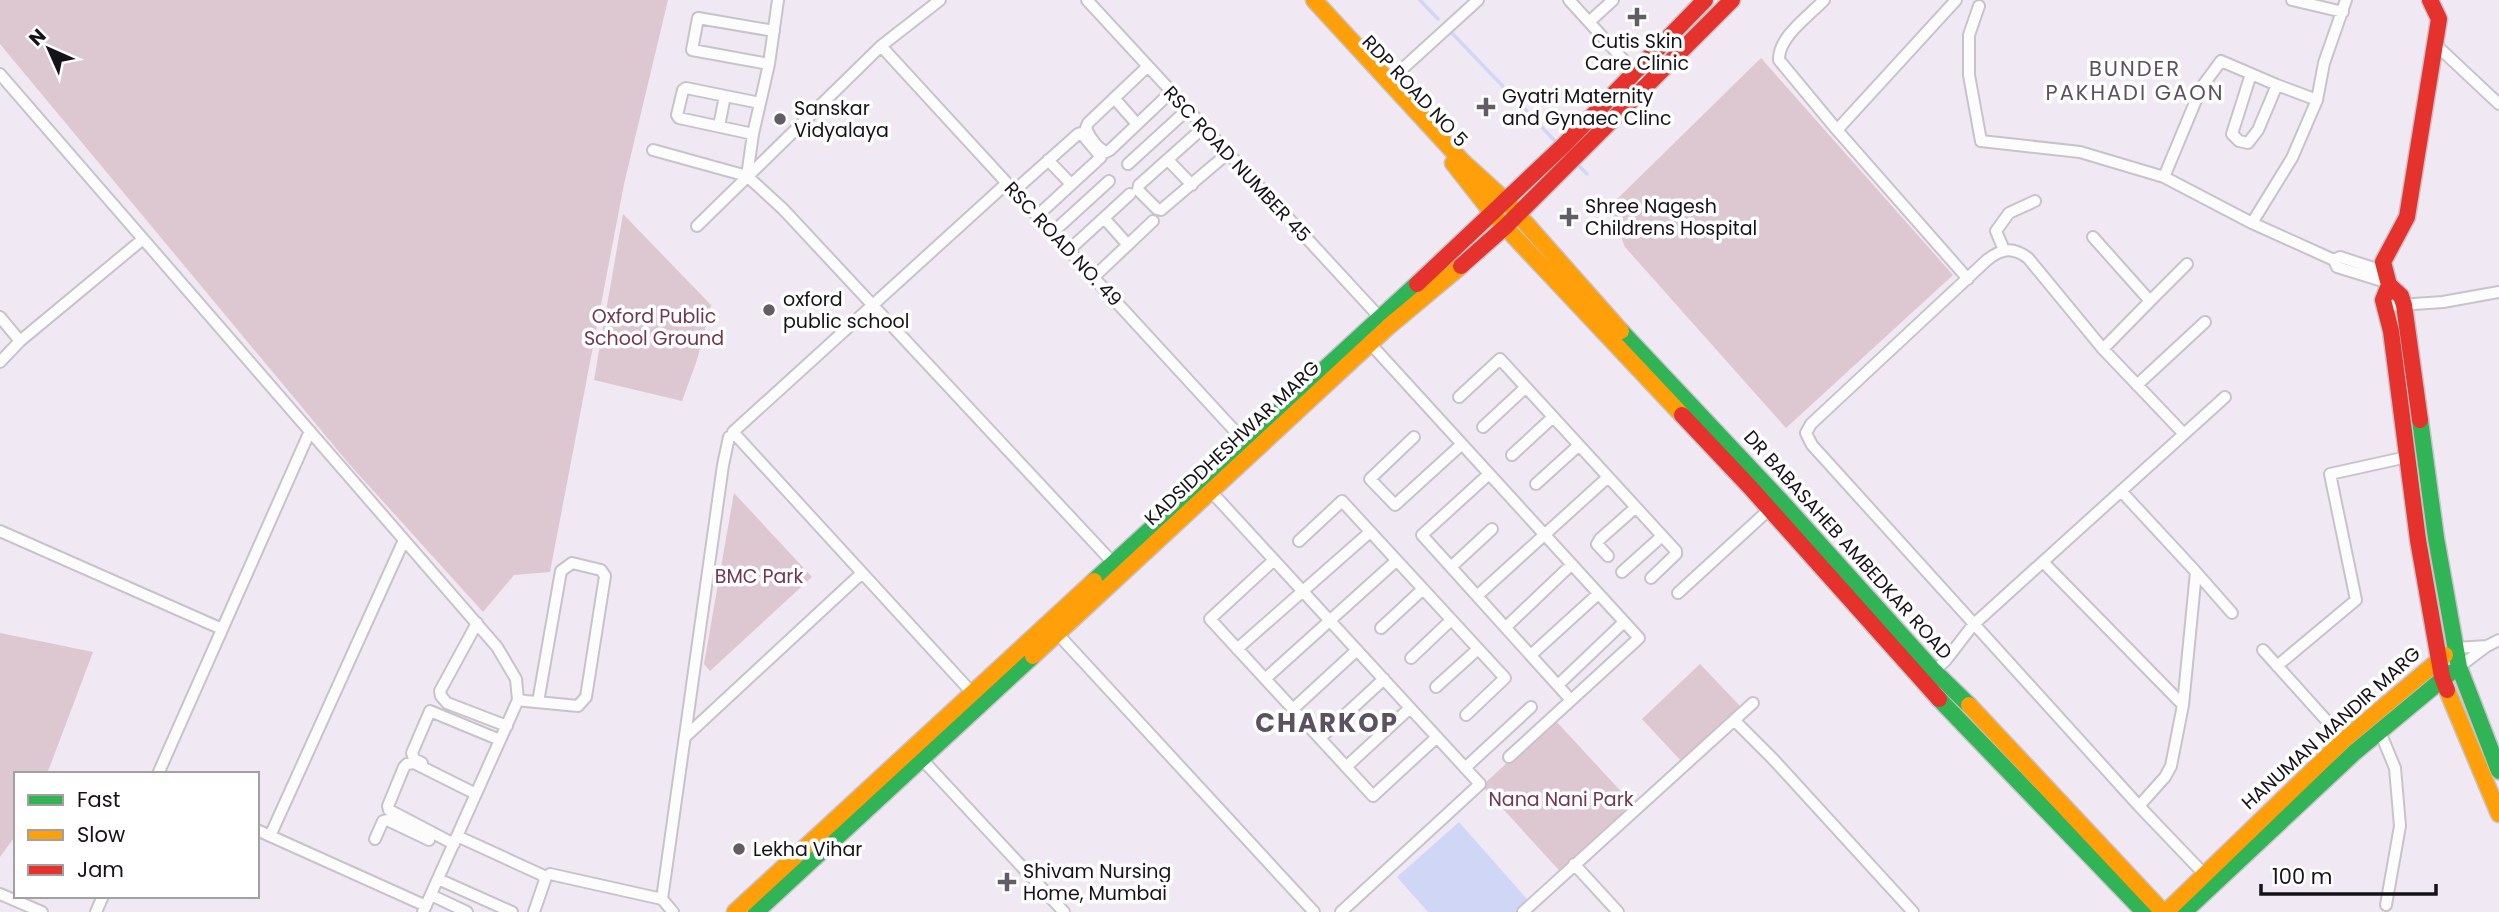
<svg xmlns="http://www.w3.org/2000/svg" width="2499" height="912" viewBox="0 0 2499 912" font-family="Poppins,sans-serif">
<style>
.green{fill:#ddc7d0}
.water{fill:#d0d7f6}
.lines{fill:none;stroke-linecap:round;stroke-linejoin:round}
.stream{stroke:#d0d7f6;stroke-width:3.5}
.street-casing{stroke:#c8c3cb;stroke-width:14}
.fast-casing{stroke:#c8c3cb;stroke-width:19}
.slow-casing{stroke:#c8c3cb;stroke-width:19}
.jam-casing{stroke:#c8c3cb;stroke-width:19}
.street{stroke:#fdfcfd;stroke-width:10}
.fast{stroke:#30b455;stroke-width:16}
.slow{stroke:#ff9f0a;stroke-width:16}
.jam{stroke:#e5322d;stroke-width:16}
.poi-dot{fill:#625d65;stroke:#fff;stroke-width:2.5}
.labels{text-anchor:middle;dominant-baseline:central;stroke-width:7;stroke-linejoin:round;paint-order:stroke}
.poi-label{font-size:19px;fill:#161218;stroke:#fff;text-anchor:start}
.street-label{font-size:19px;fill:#161218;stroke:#fff}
.park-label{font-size:19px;fill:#73374a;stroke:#fff}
.neighbourhood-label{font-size:21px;letter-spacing:2px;fill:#5c5160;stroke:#fff}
.district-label{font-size:26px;font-weight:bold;letter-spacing:2px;fill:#5c5160;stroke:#fff}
</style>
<rect width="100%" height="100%" fill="#f0e8f3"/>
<path class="green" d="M0 0H668L624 184 550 572 514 575 483 612 350 465 0 44Z
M1761 58 1953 275 1786 428 1625 247 1609 207Z
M623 214 711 305 697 360 682 401 594 380Z
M734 493 812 577 710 671 704 664Z
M0 633 93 652 47 774H16V835L0 857Z
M1700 664 1741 707 1683 763 1642 719Z
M1554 719 1641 813 1568 880 1482 786Z"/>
<path class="water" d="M1459 822 1534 907 1528 912H1428L1397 877Z"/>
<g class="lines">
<path class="stream" d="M1420 0 1438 19
M1450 31 1557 143
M1576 163 1587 174"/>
<g class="street-casing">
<path id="street" d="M1087 0 1384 322
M1569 0 1638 76
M1824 0C1809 16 1778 37 1779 60L1837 130 1968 279
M2292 0 2343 12
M1979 6 1969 35V75L1981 141 2080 152 2164 177 2252 223 2334 260 2337 267 2389 283
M1589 22 1613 0
M2435 44 2499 104
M881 46 1245 442
M769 64 692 50 698 18 774 31
M1148 66 1088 123 1086 128C1089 137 1098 149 1106 152L1110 150 1171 92
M0 74 497 647 516 679 518 700 423 912
M2251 74 2232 134 2239 141 2248 143 2258 130 2277 85 2317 100 2292 158 2252 223
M1389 81 1478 0
M1114 98 1137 124
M2317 100 2324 63 2346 0
M719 126 725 96
M1204 127 1139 185 1138 190 1157 209 1161 210 1228 153
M1837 130 1956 0
M753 134 679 118 677 115 683 90 686 88 760 103
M653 150 747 176 783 209 1116 566
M1048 160 1071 184
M1168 160 1192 185
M1128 164 1187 110
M747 176 753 134 769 64 778 0
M2164 177 2201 88 2221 61 2277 85
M1014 191 1078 134 1081 133 1101 157 1037 216
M1104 218 1128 245
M697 226 881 46 940 0
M1052 233 1109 181
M2093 237 2150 301 2103 349
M1069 250 1130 194
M2004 250 1996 231 2009 213 2035 201
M2334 260 2340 257 2386 272
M1097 274 1153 221
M2150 301 2187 264
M2385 306 2443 302 2499 292
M0 317 20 341 143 239
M1366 339 1639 638 1509 757
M0 362 20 341
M2137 385 2205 322
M1459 397 1500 359 1676 551V554L1651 578
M1483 427 1525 388
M1414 437 1370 479 1395 505 1462 444
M1512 455 1552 418
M1489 474 1422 535 1571 700
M1536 484 1578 446
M1206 486 1480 784 1341 912
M0 531 222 629
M1299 541 1342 501 1505 678 1466 715
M1608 556 1597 544 1600 539 1635 508
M1274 560 1210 619 1373 796 1437 737
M2043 562 2183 705 2196 572 2121 491
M1451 567 1492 529
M1622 572 1662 536
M2196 572 2232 613
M1678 593 1773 506
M1477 596 1607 478
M477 623 440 691 441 696 447 703 507 726
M1506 627 1571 565
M1381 628 1423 589
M1055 631 1314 912
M2456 648 2487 646
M1237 649 1370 532
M2263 650 2344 740
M1531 655 1598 594
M1411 658 1451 620
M2277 666 2356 600 2330 474 2407 457
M2459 667 2487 646 2499 640
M1930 675 1946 660 1973 625 2225 397
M1265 679 1396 561
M1558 685 1624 622
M1436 687 1478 649
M975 696 733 432 1007 183
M518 700 526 701 578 706 586 697 605 576 601 570 572 563 561 571 538 702
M2183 705 2171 766 2165 777 2139 806 2205 875
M1293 709 1357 650
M1734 720 1773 759 1913 912
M2380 732 2395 768 2400 826 2386 905
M685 737 862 573
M1320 738 1384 679
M918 755 1064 912
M422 763 414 759 412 753 430 711 500 740
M1346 767 1410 708
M1465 768 1531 707
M158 774 310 431
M2139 806 1812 445 1806 433 1811 424 1987 260C2002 248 2013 247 2028 258L2103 349 2184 434
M257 830 426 906
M270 836 404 540
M457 836 542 875 545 880 534 912
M375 839 383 821 387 820 429 840
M454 844 389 810 388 806 404 767 407 764 414 763 476 794
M1574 864 1618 912
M550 874 662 899 673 912
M438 879 512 912
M0 894 42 912
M431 895 467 912
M662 899 723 465 729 437
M96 912 103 896
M1523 912 1753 703"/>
</g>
<g class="fast-casing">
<path id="fast" d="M1621 331 1780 500 1934 671 1969 705
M2420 420 2436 538 2459 667 2499 771
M1094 581 1417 284
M1939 699 2144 912
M756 912 1033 656
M2184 912 2355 752 2450 673"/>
</g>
<g class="slow-casing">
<path id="slow" d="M1314 0 1462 161 1506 201 1621 331
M1453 163 1493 214 1682 415
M1033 656 1388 327 1461 266
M2447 690 2499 814
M1969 705 2163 912
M735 912 1094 581
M2166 912 2344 740 2445 655"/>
</g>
<g class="jam-casing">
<path id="jam" d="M1461 266 1505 227 1732 0
M1417 284 1563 146 1705 0
M2389 285 2383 300 2391 331 2418 540 2442 677 2447 690
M1682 415 1749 486 1939 699
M2420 420 2404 305 2401 296 2389 285 2383 262 2407 217 2439 19 2430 0"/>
</g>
<use href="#street" class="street"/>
<use href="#fast" class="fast"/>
<use href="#slow" class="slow"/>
<use href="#jam" class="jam"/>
</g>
<g class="poi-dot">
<path d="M1633.5 6.5h7v7h7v7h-7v7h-7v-7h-7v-7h7z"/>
<path d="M1482.5 96.5h7v7h7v7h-7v7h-7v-7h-7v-7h7z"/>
<circle cx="780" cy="119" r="7"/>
<path d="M1565.5 206.5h7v7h7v7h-7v7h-7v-7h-7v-7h7z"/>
<circle cx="769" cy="310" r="7"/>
<circle cx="739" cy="849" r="7"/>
<path d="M1003.5 871.5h7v7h7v7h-7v7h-7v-7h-7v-7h7z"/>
</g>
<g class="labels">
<g class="poi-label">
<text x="1637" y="41" text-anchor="middle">Cutis Skin<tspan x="1637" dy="22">Care Clinic</tspan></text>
<text x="1502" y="96">Gyatri Maternity<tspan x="1502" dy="22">and Gynaec Clinc</tspan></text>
<text x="794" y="108">Sanskar<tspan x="794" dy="22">Vidyalaya</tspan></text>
<text x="1585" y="206">Shree Nagesh<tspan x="1585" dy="22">Childrens Hospital</tspan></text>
<text x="783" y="299">oxford<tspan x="783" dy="22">public school</tspan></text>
<text x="753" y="849">Lekha Vihar</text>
<text x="1023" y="871">Shivam Nursing<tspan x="1023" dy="22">Home, Mumbai</tspan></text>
</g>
<g class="street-label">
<text transform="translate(1415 91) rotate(47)">RDP ROAD NO 5</text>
<text transform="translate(1237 164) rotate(47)">RSC ROAD NUMBER 45</text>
<text transform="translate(1063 244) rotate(47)">RSC ROAD NO. 49</text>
<text transform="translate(1232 443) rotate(-43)">KADSIDDHESHWAR MARG</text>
<text transform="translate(1848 545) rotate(48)">DR BABASAHEB AMBEDKAR ROAD</text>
<text transform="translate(2331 728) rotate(-42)">HANUMAN MANDIR MARG</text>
</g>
<g class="park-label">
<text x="654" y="316">Oxford Public<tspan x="654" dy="22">School Ground</tspan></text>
<text x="759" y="576">BMC Park</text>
<text x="1561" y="799">Nana Nani Park</text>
</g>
<g class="neighbourhood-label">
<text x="2135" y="68">BUNDER<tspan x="2135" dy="24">PAKHADI GAON</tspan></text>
</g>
<g class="district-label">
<text x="1327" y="723">CHARKOP</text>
</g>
</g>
<rect x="14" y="772" width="245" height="126" fill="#ffffff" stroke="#a2a0a3" stroke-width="2"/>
<rect x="28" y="795" width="35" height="10" fill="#30b455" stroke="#a2a0a3" stroke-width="2"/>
<text x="77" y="807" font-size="21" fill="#161218">Fast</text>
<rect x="28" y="830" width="35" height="10" fill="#ff9f0a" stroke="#a2a0a3" stroke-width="2"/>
<text x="77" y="842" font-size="21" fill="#161218">Slow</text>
<rect x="28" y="865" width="35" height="10" fill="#e5322d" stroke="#a2a0a3" stroke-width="2"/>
<text x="77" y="877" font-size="21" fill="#161218">Jam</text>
<g transform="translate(49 49) rotate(315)" stroke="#ffffff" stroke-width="5" paint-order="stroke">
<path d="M0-5L12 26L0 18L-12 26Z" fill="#161218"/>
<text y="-10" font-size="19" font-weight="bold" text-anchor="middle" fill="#161218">N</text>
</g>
<path d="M2261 884v10h175v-10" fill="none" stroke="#161218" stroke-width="3.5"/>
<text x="2272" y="884" font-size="21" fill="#161218" stroke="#ffffff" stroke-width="5" paint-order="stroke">100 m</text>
</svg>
